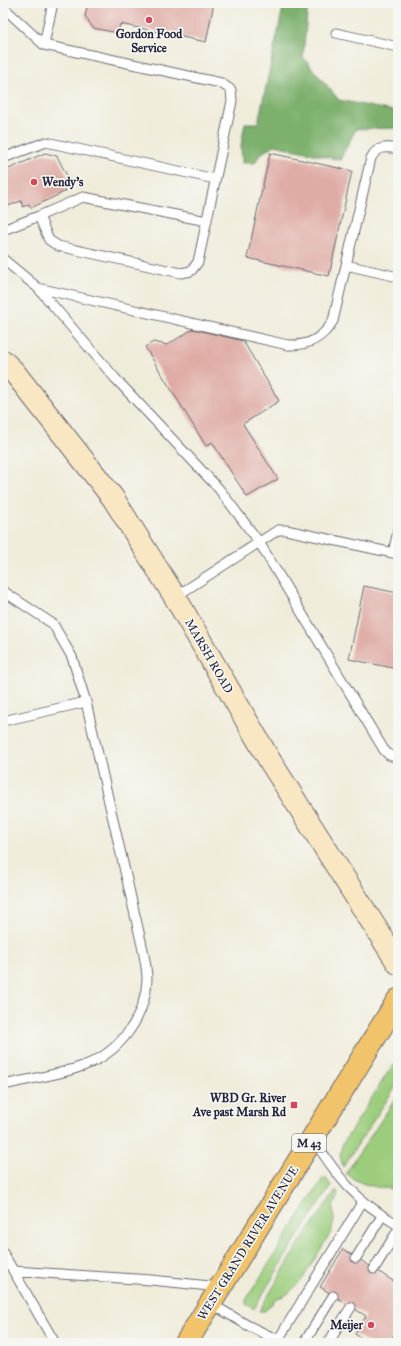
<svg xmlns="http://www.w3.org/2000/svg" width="401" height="1346" viewBox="0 0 401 1346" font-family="'IM FELL Great Primer',serif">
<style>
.green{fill:#9bcd7c;stroke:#5e785c}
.forest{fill:#7cb06c;stroke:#4f6954}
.building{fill:#dfaca5}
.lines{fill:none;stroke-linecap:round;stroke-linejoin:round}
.service-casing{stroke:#6a6973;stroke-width:11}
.secondary-casing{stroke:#6a6973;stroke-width:24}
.primary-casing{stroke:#6a6973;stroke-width:24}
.service{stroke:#fff;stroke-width:9}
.secondary{stroke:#f9e7c3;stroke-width:22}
.primary{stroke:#f1c36a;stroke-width:22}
.poi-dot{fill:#d1495b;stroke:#f6f6f2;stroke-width:1.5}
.labels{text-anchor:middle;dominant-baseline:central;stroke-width:3.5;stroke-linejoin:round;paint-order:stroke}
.shield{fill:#f6f6f2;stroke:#626272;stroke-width:1}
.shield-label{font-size:11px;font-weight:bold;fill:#22223b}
.poi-label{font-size:12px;font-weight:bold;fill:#22223b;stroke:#f6f6f2;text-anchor:end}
.street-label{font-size:12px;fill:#22223b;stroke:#f6f6f2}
</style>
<rect width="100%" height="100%" fill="#f6f6f2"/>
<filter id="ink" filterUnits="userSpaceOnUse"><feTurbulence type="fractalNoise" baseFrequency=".025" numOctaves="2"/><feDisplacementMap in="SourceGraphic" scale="8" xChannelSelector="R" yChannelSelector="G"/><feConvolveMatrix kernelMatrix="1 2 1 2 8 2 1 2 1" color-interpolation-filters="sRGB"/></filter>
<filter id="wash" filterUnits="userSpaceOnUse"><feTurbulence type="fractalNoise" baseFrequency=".012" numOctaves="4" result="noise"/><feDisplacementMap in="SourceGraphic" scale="16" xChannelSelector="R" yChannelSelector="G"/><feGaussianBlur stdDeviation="0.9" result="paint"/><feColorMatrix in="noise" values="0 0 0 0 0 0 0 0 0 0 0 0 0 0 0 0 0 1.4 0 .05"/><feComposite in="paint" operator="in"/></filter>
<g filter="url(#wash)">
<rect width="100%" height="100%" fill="#f0ecda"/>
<path class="green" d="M398 1061V1083L343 1167 340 1156 342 1145 388 1072Z
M398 1095V1190C379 1187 361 1187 346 1173Z
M323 1178H326L331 1186 293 1244 254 1309 246 1304V1300Z
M336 1190 338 1194 333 1208 334 1220 331 1232 302 1280 289 1293 275 1300 265 1311H259L297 1247Z"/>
<path class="forest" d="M284 3H308L303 57 339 100 398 112V128L356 129 340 160 275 145 260 154 255 163H242L241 145 245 123H258Z"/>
<g id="blocks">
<path class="building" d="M88 3H214L206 42 120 24 118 33 93 28 85 16Z
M45 153 57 156 69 180 62 183 66 191 31 208 29 204 23 207 21 201 3 208V175L5 174 4 171Z
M270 153 352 171 329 276 247 258Z
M193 329 243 341 279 401 243 424 278 479 247 497 212 442 206 446 145 347 153 342 167 345Z
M364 586 398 593V669L349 659Z
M343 1249 398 1284V1336L394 1334 389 1343H369L355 1334 366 1316 320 1287Z"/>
</g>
</g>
<g filter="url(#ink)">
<use href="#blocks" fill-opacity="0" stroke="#6a6973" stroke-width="1"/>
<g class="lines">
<g class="service-casing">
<path id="service" d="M3 7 44 45 221 83 231 90 232 101 198 262 191 271 181 273 58 246 49 240 39 216 3 230
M336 33 398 47
M44 44 53 3
M3 158 46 142 215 179
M39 216 83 197 207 221
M3 259 38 288 115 378 219 489 259 542 384 750 389 755 398 758
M346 265 398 277
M38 288 288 345C308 346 322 339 333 321L371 158C377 146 386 147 398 149
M393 553 398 531
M3 591 53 624 72 657 86 702 141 941C144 954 147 967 147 980 145 1019 119 1053 83 1066 58 1075 29 1079 3 1085
M175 597 278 530H286L398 554
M3 721 86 702
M313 1139C340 1180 355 1200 398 1225
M3 1253 55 1343
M356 1258 382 1216
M374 1269 398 1230
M14 1271 151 1280 220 1287
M210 1303 247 1325 284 1343
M278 1340 363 1201
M304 1343 333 1296
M328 1343 351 1307"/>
</g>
<g class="secondary-casing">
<path id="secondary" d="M3 361 14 372 113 498 175 597 270 761 398 963"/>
</g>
<g class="primary-casing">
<path id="primary" d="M186 1343 398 1000"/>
</g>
<use href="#service" class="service"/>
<use href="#secondary" class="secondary"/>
<use href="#primary" class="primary"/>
</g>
</g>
<g class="poi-dot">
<circle cx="149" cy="20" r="4"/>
<circle cx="34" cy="182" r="4"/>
<rect x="290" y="1101" width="8" height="8" rx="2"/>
<circle cx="371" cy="1325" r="4"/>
</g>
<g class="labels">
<rect class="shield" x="292" y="1134" width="34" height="18" rx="3"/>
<g class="shield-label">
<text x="309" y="1143">M 43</text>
</g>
<g class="poi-label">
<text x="149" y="34" text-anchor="middle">Gordon Food<tspan x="149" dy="14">Service</tspan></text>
<text x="42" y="182" text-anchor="start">Wendy's</text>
<text x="286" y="1098">WBD Gr. River<tspan x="286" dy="14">Ave past Marsh Rd</tspan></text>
<text x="363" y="1325">Meijer</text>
</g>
<g class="street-label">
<text transform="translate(209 656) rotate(60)">MARSH ROAD</text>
<text transform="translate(248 1243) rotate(-58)">WEST GRAND RIVER AVENUE</text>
</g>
</g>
<rect width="401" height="1346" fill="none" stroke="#f6f6f2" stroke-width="16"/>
</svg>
